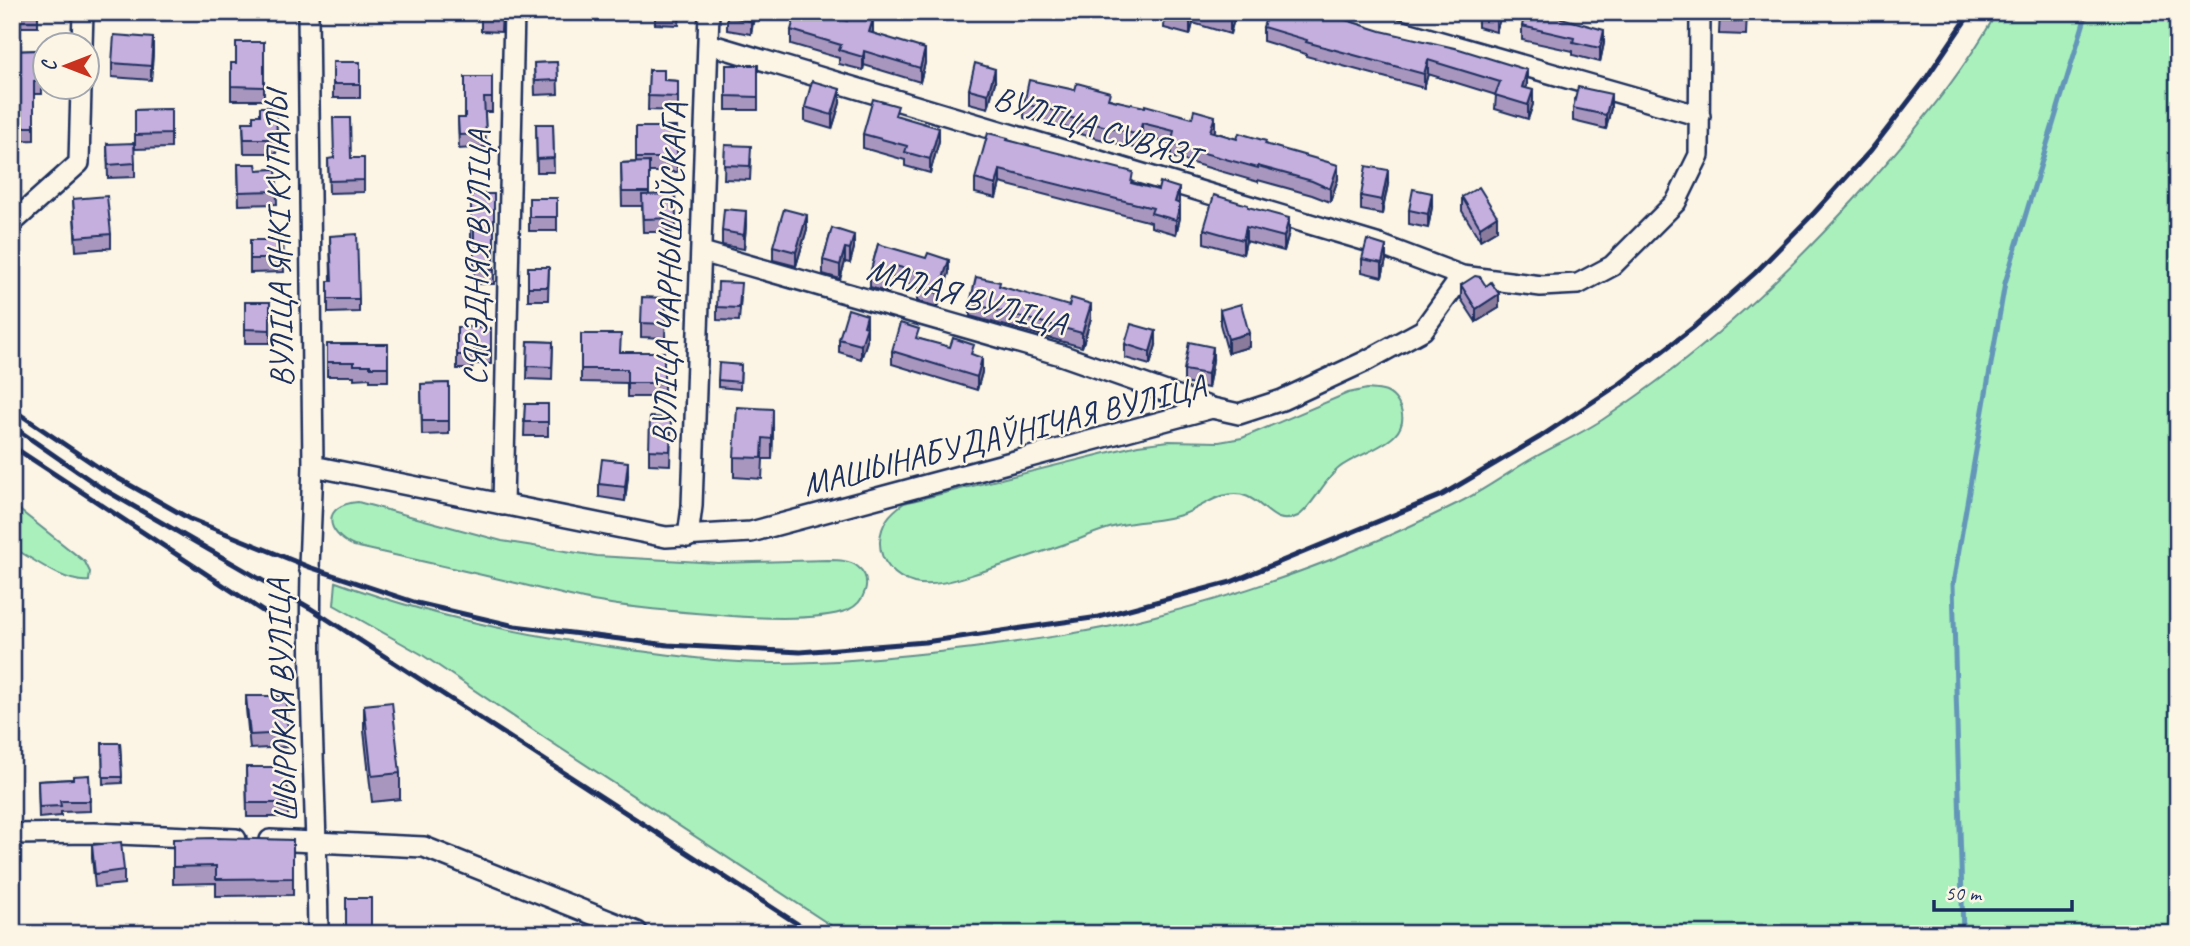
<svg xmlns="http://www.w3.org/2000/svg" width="2190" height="946" viewBox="0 0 2190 946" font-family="Caveat,sans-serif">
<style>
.green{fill:#aaf0bc;stroke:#62908d;stroke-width:2}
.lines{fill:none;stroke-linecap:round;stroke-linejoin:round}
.stream{stroke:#6496b9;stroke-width:5}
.minor-casing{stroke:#1b2f5e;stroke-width:24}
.minor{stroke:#fcf5e5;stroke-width:19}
.rail{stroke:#1b2f5e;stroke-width:5}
.wall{fill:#a996bf;stroke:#1b2f5e;stroke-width:2}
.shaded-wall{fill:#8a7a9b;stroke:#1b2f5e;stroke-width:2}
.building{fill:#c5afde;stroke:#1b2f5e;stroke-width:2}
.labels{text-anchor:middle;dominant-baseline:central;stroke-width:5;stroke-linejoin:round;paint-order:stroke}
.street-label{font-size:33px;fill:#1b2f5e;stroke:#fcf5e5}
</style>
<rect width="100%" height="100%" fill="#fcf5e5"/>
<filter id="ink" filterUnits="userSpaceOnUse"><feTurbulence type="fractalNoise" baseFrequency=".0143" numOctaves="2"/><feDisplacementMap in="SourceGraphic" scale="14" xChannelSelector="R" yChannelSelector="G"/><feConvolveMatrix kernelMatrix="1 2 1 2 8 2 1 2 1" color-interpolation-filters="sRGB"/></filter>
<g filter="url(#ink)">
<path class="green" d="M1997 12H2178V934H844L548 740 421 654 334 605 336 582C431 617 531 637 632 650 679 656 726 663 774 663 840 663 907 656 973 648 1033 640 1093 632 1151 617 1255 591 1358 553 1454 505 1480 493 1503 476 1528 461 1552 447 1579 435 1602 420 1626 404 1650 387 1672 370 1738 320 1797 262 1853 201 1904 144 1959 80 1997 12Z
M1367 389C1381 390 1390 390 1398 403 1419 442 1359 451 1339 468 1324 480 1311 509 1298 516 1266 532 1263 484 1222 496 1209 500 1197 509 1184 514 1162 522 1139 520 1117 526 1103 529 1090 535 1077 540 1045 551 1013 562 981 572 961 578 935 588 914 583 895 578 879 561 880 541 881 523 890 513 904 503L1138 445 1169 441 1219 442 1242 438 1348 393Z
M358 502 502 541 597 556 718 563 827 560C838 560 850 560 858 567 874 580 864 603 848 610 820 621 762 618 732 616 688 612 643 610 599 602 571 597 543 589 516 583 462 570 408 558 354 546 325 533 321 505 358 502Z
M12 504 85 562 90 572 89 581C66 584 33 559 12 547Z"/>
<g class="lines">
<path class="stream" d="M1963 934 1953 584 2005 283 2087 12"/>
<g class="minor-casing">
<path id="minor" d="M308 12 313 466 309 567 311 573C308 693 317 814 318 934
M1336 12 1700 116
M709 44 1380 245 1462 276
M82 46 83 12
M12 223 79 163 81 88
M702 252 1061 355 1212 408
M313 466 666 537 751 532 1212 408 1239 414 1282 400 1364 362 1423 330 1462 276 1541 286 1578 284 1612 266 1676 202 1699 155 1700 12
M503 505 514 12
M688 537 692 506 709 12
M12 834 94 833 236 839
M270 840 424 847 637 932"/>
</g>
<use href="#minor" class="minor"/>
<path class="rail" d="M12 409 98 467 190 519 309 567 417 603 515 626 668 645 800 652 925 642 1099 617 1231 582 1442 495 1540 437 1621 383 1694 327 1755 273 1814 213 1871 150 1925 80 1971 12
M12 426 100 487 310 608 813 934
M12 446 267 614"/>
</g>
<path class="wall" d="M14 12H38V27H14Z
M481 12H502L501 32 481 31Z
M532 12H553V19H532Z
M655 12H680L679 25 655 24Z
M754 12 751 34 727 30V16Z
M1165 12H1236L1230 34 1193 23 1190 35 1164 28Z
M1502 12 1496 32 1478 27V14Z
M1720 12H1747L1746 35 1719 34Z
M1344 19 1527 84 1526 88 1533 104 1528 119 1495 109 1496 95 1428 74 1424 88 1306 56V54L1263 41V27Z
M1522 26 1604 43 1600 62 1573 55V51L1522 40Z
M791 30 873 33 925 63 920 82 864 65 863 70 839 64V58L791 44Z
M264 42V100H231V63H236Z
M41 50 42 94H34V140L12 141V51Z
M153 52 151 80 112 77V63Z
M333 62H360V98H333Z
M557 62 558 94 535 95 534 63Z
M726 65H758V110H726Z
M649 70 664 80 678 81V111L648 110Z
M492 77V112H485L486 147 459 149 458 118H465Z
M995 82 988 108 969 103V89Z
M1110 99 1215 130 1214 132 1237 139 1266 144 1338 179 1330 202 1312 195 1258 180V182L1171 157V144L1142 136 1139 149 1068 131V128L1024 118V104Z
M840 103 832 129 805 121V107Z
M276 107 277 153H244L243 122H253L260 115Z
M1573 108H1611L1606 129 1573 121Z
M171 109V148L135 149V110Z
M898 116 939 141 930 173 905 166V160L863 148V134Z
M536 124H553L554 172H537Z
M636 127H677V172H649V195L675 194 676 232H643L642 206H622L621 163 636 162Z
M1008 140 1133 184 1179 202 1180 218 1176 234 1151 227V222L1000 183 996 198 975 193V179Z
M107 144 135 163V177L108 178Z
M725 145 751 159 750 180 724 179Z
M351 158H364V192L329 193 328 159Z
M238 164 257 170 276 169 277 204 239 205Z
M1388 184 1382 214 1361 210V196Z
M471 194H494V284H474V243H471Z
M1462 197 1497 230 1480 240 1462 211Z
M529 198H557V231H529Z
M73 199 111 234V248L76 251Z
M1248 207 1289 232 1284 251 1246 241 1243 254 1204 243V229Z
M1432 207 1428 228 1409 224V210Z
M746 225 744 249 722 245V231Z
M832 228 854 248 850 263 845 262 840 279 823 274V260Z
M807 229 796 266 773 260V246Z
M330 236 359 299V312L328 313V281H331Z
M250 240H283L284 272 250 273Z
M878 244 949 273 938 307 917 301V286L892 279 888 293 870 287V274Z
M1362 259 1386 260 1382 277 1362 272Z
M528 267H549L548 300H528Z
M1461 285 1486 286 1499 308 1476 322 1461 299Z
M1000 286 1091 318 1082 347 970 316V303Z
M741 297 739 321 717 320V307Z
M245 302H270V343H245Z
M1220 310 1249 347 1228 353 1220 324Z
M666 312 665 338 641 337V323Z
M457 327 491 328V364H473L472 369H457Z
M581 334 620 352H664V397H627V383L581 382Z
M839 339 867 341 861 359 839 352Z
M919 339 974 355 982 372 977 390 892 364V351Z
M528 341 553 342 552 380 527 379Z
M327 344H388V381H370V378L354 379V376H327Z
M1125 344 1156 345 1150 365 1125 358Z
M1213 360 1208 388 1184 383V370Z
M741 365 740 389 718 387V380Z
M449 383V434L422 435 421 384Z
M525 404H548V436H524Z
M773 429 772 459H763L762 479 734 477V457Z
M671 432 670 465 649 464V450Z
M628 476 625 501 599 497V484Z
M246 696H286L288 747 250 749 246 709Z
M364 705 400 773V799L372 802 364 731Z
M102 743H120L122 783 103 784Z
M246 767H287L288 817H247Z
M89 775 90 811 61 812V816L39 818 38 781 73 779Z
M173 839 293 840V895L216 896V883L173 884Z
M92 845 124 870V884L95 887 92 858Z"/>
<path class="shaded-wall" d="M753 12H754V18L751 34V21Z
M1192 12 1193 23 1190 35V21Z
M1232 12H1236L1230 34V20Z
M1498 12H1502L1496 32V19Z
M873 19V33L869 46V32Z
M1604 30V43L1600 62V48Z
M153 38V52L151 80V66Z
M925 49V63L920 82V68Z
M864 51V65L863 70V57Z
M1428 60V74L1424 88V74Z
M995 69V82L988 108V94Z
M1527 70V84L1522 101V87Z
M840 89V103L832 129V115Z
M1533 90V104L1528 119V105Z
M1611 94V108L1606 129V115Z
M1215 116V130L1210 145V131Z
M1142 123V136L1139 149V135Z
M939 128V141L930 173V159Z
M1338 165V179L1330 202V189Z
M1000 170V183L996 198V185Z
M1388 170V184L1382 214V200Z
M1179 188V202L1175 216V202Z
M1432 193V207L1428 228V214Z
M1180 204V218L1176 234V220Z
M746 211V225L744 249V235Z
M807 215V229L796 266V252Z
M1497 216V230L1480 240V227Z
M1289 218V232L1284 251V237Z
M1246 227V241L1243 254V240Z
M854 235V248L850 263V249Z
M1386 246V260L1382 277V263Z
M845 248V262L840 279V265Z
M949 260V273L938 307V293Z
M892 265V279L888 293V279Z
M1499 294V308L1476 322V309Z
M1091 304V318L1082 347V333Z
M867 315V341L861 359V345L864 326Z
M1156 331V345L1150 365V352Z
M1249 333V347L1228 353V339Z
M1213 347V360L1208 388V374Z
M982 358V372L977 390V377Z
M773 409V429L772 459V439Z
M628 462V476L625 501V487Z"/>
<path class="building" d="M14 12H38V13H14Z
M481 12H502L501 18H481Z
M728 12H753L751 21 727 16Z
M796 12H817L847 21 850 13 873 19 869 32 925 49 920 68 864 51 863 57 839 50 841 45 791 30Z
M1165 12H1192L1190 21 1164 14Z
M1204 12H1232L1230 20Z
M1268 12H1329L1344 16 1343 19 1381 31 1459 49 1527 70 1522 87 1533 90 1528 105 1495 95 1500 82 1428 60 1424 74 1306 42 1307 40 1263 27Z
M1479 12H1498L1496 19 1478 14Z
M1525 12H1540L1604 30 1600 48 1573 42 1574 38 1522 26Z
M1720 12H1746V21L1719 20Z
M114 35 153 38 151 66 112 63Z
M236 42H264V87L231 86V63H236Z
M41 50 42 80 34 81V127H12V51Z
M333 62H360V84H333Z
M557 62 558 80 535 81 534 63Z
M975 63 995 69 988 94 969 89Z
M726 65H758V97L726 96Z
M649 70H664V80L678 81V97L648 96Z
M465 77H492V98H484L486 134 459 135 458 118H465Z
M1029 80 1075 90 1077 83 1110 92 1108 99 1145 107V105L1192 118 1194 110 1215 116 1210 131 1237 139 1239 133 1266 141 1265 144 1338 165 1330 189 1312 181 1258 166V168L1171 144 1174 131 1142 123 1139 135 1068 117 1069 114 1024 104Z
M812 81 840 89 832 115 805 107Z
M1578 87 1611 94 1606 115 1573 108Z
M873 99 898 106 895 115 939 128 930 159 905 152 907 146 863 134Z
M260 107H276L277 139H244L243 122H253V115H260Z
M171 109V134L135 135V110Z
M333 118H350L351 158H364V180L329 181 328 159 334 158Z
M536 124H553L554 158 537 159Z
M636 127H677V158H636Z
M988 133 1008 138 1007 140 1133 172 1131 183 1158 190 1160 182 1179 188 1175 202 1180 204 1176 220 1151 213 1153 208 1000 170 996 185 975 179Z
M134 143 135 163 108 165 107 144Z
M725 145 751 146 750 166 724 165Z
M649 162V192H622L621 163Z
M238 164H256L257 170 276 169 277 191 239 192Z
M1366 166 1388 170 1382 200 1361 196Z
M1479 187 1497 216 1480 227 1462 197Z
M1413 189 1432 193 1428 214 1409 210Z
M471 194H494V270H474V229H471Z
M675 194 676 218 643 219 642 195Z
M1214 195 1248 205V207L1289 218 1284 237 1246 227 1243 240 1204 229Z
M107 196 111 234 76 237 73 199Z
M529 198H557V217H529Z
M724 209 746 211 744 235 722 231Z
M784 209 807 215 796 252 773 246Z
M832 228 854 235 850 249 845 248 840 265 823 260Z
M357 234 359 299H328V281H332L330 236Z
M250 240H283L284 259H250Z
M1367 240 1386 246 1382 263 1362 259Z
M878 244 926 258 928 253 949 260 938 293 917 287 921 273 892 265 888 279 870 274Z
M528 267H549L548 287H528Z
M1475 276 1480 277 1486 286 1491 282 1499 294 1476 309 1461 285Z
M976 277 1000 282 999 286 1069 306 1071 298 1091 304 1082 333 970 303Z
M718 282 741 283 739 308 717 307Z
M642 297 666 298 665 324 641 323Z
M245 302H270V330L245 329Z
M1241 304 1249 333 1228 339 1220 310Z
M848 309 867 315 864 326 867 327 861 345 839 339Z
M900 323 919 329 916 338 950 347 953 338 974 345 971 354 982 358 977 377 892 351Z
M1131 324 1156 331 1150 352 1125 344Z
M457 327 491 328V350H473L472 355H457Z
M581 334H621L620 352H664V383H627V369H581Z
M528 341 553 342 552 367 527 366Z
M1189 342 1213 347 1208 374 1184 370Z
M327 344H388V367H370V365H354V362H327Z
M719 363 741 365 740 382 718 380Z
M449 383V421H422L421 384Z
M525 404H548V422H524Z
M737 407 773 409 772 439 763 438 762 458 734 457Z
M650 417 671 418 670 451 649 450Z
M602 459 628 462 625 487 599 484Z
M246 696H286L288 733 250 735Z
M392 702 400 773 372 776 364 705Z
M102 743H120L122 777H103Z
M246 767H287L288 803H247Z
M89 775 90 801H60L61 806 39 807 38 781 73 779V776Z
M215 838 293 840V878L216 879V866L173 867V839Z
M121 842 124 870 95 874 92 845Z
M346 898H371V933H346Z"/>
</g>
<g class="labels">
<g class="street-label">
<text transform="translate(1096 127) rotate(17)">ВУЛІЦА СУВЯЗІ</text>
<text transform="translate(279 239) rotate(-91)">ВУЛІЦА ЯНКІ КУПАЛЫ</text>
<text transform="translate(477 258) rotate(-89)">СЯРЭДНЯЯ ВУЛІЦА</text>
<text transform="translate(669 274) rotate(-88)">ВУЛІЦА ЧАРНЫШЭЎСКАГА</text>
<text transform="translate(967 296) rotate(16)">МАЛАЯ ВУЛІЦА</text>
<text transform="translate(1004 435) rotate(-14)">МАШЫНАБУДАЎНІЧАЯ ВУЛІЦА</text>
<text transform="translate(282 701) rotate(-92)">ШЫРОКАЯ ВУЛІЦА</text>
</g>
</g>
<rect width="2190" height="946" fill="none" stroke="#fcf5e5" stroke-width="42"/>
<rect x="21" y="21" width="2148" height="904" fill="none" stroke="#1b2f5e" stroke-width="2.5" filter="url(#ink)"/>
<g transform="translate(66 66) rotate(270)"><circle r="33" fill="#fcf5e5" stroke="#a2a6af" stroke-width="2"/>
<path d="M0-5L12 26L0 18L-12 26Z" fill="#c8321e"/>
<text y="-10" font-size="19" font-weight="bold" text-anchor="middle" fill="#1b2f5e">С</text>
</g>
<path d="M1934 900v10h138v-10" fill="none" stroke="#1b2f5e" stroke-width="3.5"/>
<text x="1945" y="900" font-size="21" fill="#1b2f5e" stroke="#fcf5e5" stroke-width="5" paint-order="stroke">50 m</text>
</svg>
